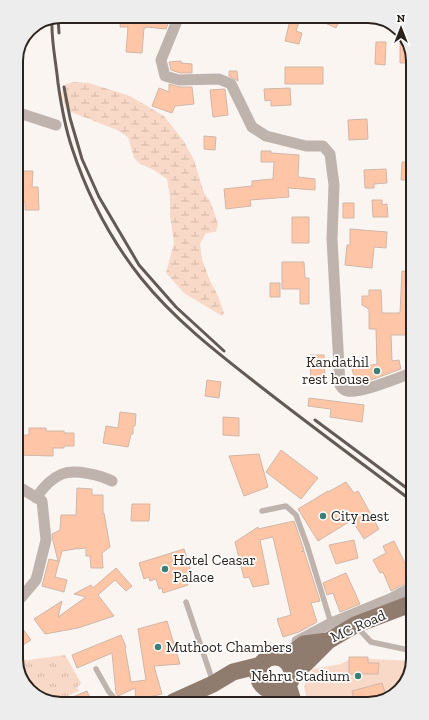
<svg xmlns="http://www.w3.org/2000/svg" width="429" height="720" viewBox="0 0 429 720" font-family="'Zilla Slab',serif">
<style>
.grass{fill:url(#grass-tufts)}
.wetland{fill:url(#wetland-marsh)}
.pitch{fill:#f8d8c7}
.building{fill:#fec6a7;stroke:#d0b6a7}
.lines{fill:none;stroke-linecap:round;stroke-linejoin:round}
.service{stroke:#bfb3ad;stroke-width:5.5}
.minor{stroke:#bfb3ad;stroke-width:11}
.primary{stroke:#907b6f;stroke-width:17}
.rail{stroke:#635a56;stroke-width:3}
.poi-dot{fill:#3c8075;stroke:#fff;stroke-width:1.5}
.labels{text-anchor:middle;dominant-baseline:central;stroke-width:3.5;stroke-linejoin:round;paint-order:stroke}
.poi-label{font-size:15px;fill:#2c221d;stroke:#fff;text-anchor:start}
.street-label{font-size:15px;fill:#2c221d;stroke:#fff}
.rim{fill:none;stroke:#2c221d;stroke-width:2}
</style>
<defs>
<pattern id="grass-tufts" width="24" height="20" patternUnits="userSpaceOnUse"><rect width="24" height="20" fill="#f8d8c7"/><path d="M3 7l-1-3M5 7V3M7 7l1-3M15 17l-1-3M17 17v-4M19 17l1-3" fill="none" stroke="#d5b9aa"/></pattern>
<pattern id="wetland-marsh" width="20" height="14" patternUnits="userSpaceOnUse"><rect width="20" height="14" fill="#f8d8c7"/><path d="M1 5h8M5 5V1M11 12h8M15 12V8" fill="none" stroke="#d5b9aa"/></pattern>
</defs>
<rect width="100%" height="100%" fill="#fbf5f2"/>
<path class="grass" d="M65 655 81 683 77 688 79 691 67 696 69 704H59L36 696 21 679 20 659 28 660Z"/>
<path class="wetland" d="M74 82 89 83 130 96 164 116 183 140 194 160 204 193 210 201 214 212 218 224 216 232 206 233 200 244 202 259 210 281 218 296 224 313 222 316 184 293 166 273 174 243 170 216V197L167 179 152 169 140 164 134 158 128 137 117 130 66 110 62 92 66 84Z"/>
<path class="pitch" d="M352 658 412 661 405 684 388 699 307 701 304 686 313 669 341 664Z"/>
<path class="building" d="M121 16 150 18V16H171L166 29 146 27V28H144L142 53 126 52 128 27H120Z
M291 16H301L296 31 302 33 299 44 285 41Z
M310 16H341L336 28Z
M376 42H386L385 65 375 64Z
M400 43H408L409 63H400Z
M181 61V63L192 64V73H180L171 70 169 62Z
M285 67H323V84H285Z
M229 71H237L238 81 229 76Z
M169 84 179 87H192L194 104 175 106 172 113 152 106 159 88 169 92Z
M290 88 291 105 271 106V100L265 101 264 89Z
M225 89 228 115 213 117 210 90Z
M367 119 368 139 349 140 348 120Z
M204 136 216 137 215 150 204 149Z
M261 151H271V153L299 155 298 177 315 179V190L288 188 289 197 250 200 251 206 226 209 224 189 252 186V181L273 179 274 162H261Z
M402 162H409V180H401Z
M386 169 387 183 374 184V188H365L364 170Z
M17 171H33L32 187H38L39 210H25V202H19Z
M372 200H382V205L387 204 388 217H373Z
M343 203H354V218H343Z
M292 217H309V243H292Z
M350 229 387 232 386 248 374 247 372 268 345 265 347 245H350Z
M282 262H304L305 278H309V304H300V289H282Z
M402 271 410 272 411 335H391L392 361 399 360 401 369 371 380 356 383 352 369 377 364 376 329H369V309L362 305V296H369V290H381L382 313H400Z
M270 283H280V297H270Z
M310 355H324L325 379 311 380Z
M207 380 221 382 219 398 205 396Z
M309 398 364 405 362 422 330 417 331 409 308 406Z
M120 412 136 414 135 426H133V434H131L128 447 103 443 106 426 118 428Z
M223 417 239 418V436L223 435Z
M29 428H46V431H64V433H74V446H64V448H53V456L19 455V435H29Z
M281 450 318 478 301 499 266 472Z
M259 454 268 487 244 496 229 456Z
M346 482 354 493 358 491 379 529 364 539 352 520 318 541 298 509 328 491V492Z
M77 488 92 489V495H103V514L104 513 110 547 102 553 103 568H91L90 556H86V548L76 549V547L75 549 62 551 55 577 67 580 64 592 42 586 49 559 58 561 53 541 52 534 60 530 61 515H76Z
M132 504H150L149 521H131Z
M294 521 304 550 301 552 304 551 320 601 311 603 317 622 299 632 283 637 277 619 291 615 273 537 260 540 269 584 253 587 249 577 244 578 235 542 258 527V529Z
M354 540 358 558 336 564 329 545Z
M394 541 407 567 412 564V580L391 591 383 572 380 573 373 560 386 553 383 546Z
M184 549 192 575 185 577 188 585 163 593 162 588 159 589 156 579 150 581 149 577 144 579 139 563Z
M116 568 132 586 126 591 115 580 98 595 114 616 78 628 45 634 34 619 62 601 58 617 86 597 74 594 91 585 93 588Z
M346 573 360 604 340 612 333 593 327 595 323 583Z
M167 621 180 664 154 666 162 694 136 700 135 688 118 696 116 693 112 653 77 668 72 655 121 635 126 647 125 648 131 682 146 680 138 629Z
M20 625 31 640 20 647Z
M349 657H368V663H379L378 674H349Z
M382 683 387 699 354 700 352 691Z
M87 691 92 703 58 704V703Z"/>
<g class="lines">
<path class="service" d="M262 511 286 506 296 515 307 545 331 623
M186 602 213 682
M357 627 371 642 413 651
M96 669 109 692 119 703"/>
<path class="minor" d="M179 16 161 60 165 76 179 80 219 79 231 84 252 127 266 136 306 146H323L330 154 334 185 332 239 340 385C342 388 343 390 347 391 359 394 398 378 411 373
M16 112 56 125
M19 487 42 501 46 540 36 580 20 599
M36 498C42 489 52 478 62 474 75 469 100 475 112 481
M297 641 331 623 392 598 412 587"/>
<path class="primary" d="M258 674a17 17 0 1 1 34 0a17 17 0 1 1-34 0Z
M284 659 304 644 328 641 355 625 413 603
M292 672 305 664 328 641
M288 685 293 701
M173 702 213 684 233 672 261 665"/>
<path class="rail" d="M58 17 59 33
M52 20C51 40 56 62 58 83 61 104 65 127 72 148 87 194 111 240 141 278 174 319 215 351 256 383 307 423 360 462 412 501
M64 87 70 118 82 159 99 197 139 265 176 307 224 351
M315 420 412 492"/>
</g>
<g class="poi-dot">
<circle cx="377" cy="371" r="4"/>
<circle cx="323" cy="516" r="4"/>
<circle cx="165" cy="569" r="4"/>
<circle cx="158" cy="647" r="4"/>
<circle cx="358" cy="676" r="4"/>
</g>
<g class="labels">
<g class="poi-label">
<text x="369" y="362" text-anchor="end">Kandathil<tspan x="369" dy="17">rest house</tspan></text>
<text x="331" y="516">City nest</text>
<text x="173" y="560">Hotel Ceasar<tspan x="173" dy="17">Palace</tspan></text>
<text x="166" y="647">Muthoot Chambers</text>
<text x="350" y="676" text-anchor="end">Nehru Stadium</text>
</g>
<g class="street-label">
<text transform="translate(358 626) rotate(-24)">MC Road</text>
</g>
</g>
<path d="M0 0H429V720H0ZM61 23H368A38 38 0 0 1 406 61V659A38 38 0 0 1 368 697H61A38 38 0 0 1 23 659V61A38 38 0 0 1 61 23Z" fill="#eeeded" fill-rule="evenodd"/>
<path class="rim" d="M61 23H368A38 38 0 0 1 406 61V659A38 38 0 0 1 368 697H61A38 38 0 0 1 23 659V61A38 38 0 0 1 61 23Z"/>
<g transform="translate(401 28)" stroke="#ffffff" stroke-width="3" paint-order="stroke">
<path d="M0-3L7 15L0 10L-7 15Z" fill="#2c221d"/>
<text y="-6" font-size="11" font-weight="bold" text-anchor="middle" fill="#2c221d">N</text>
</g>
</svg>
